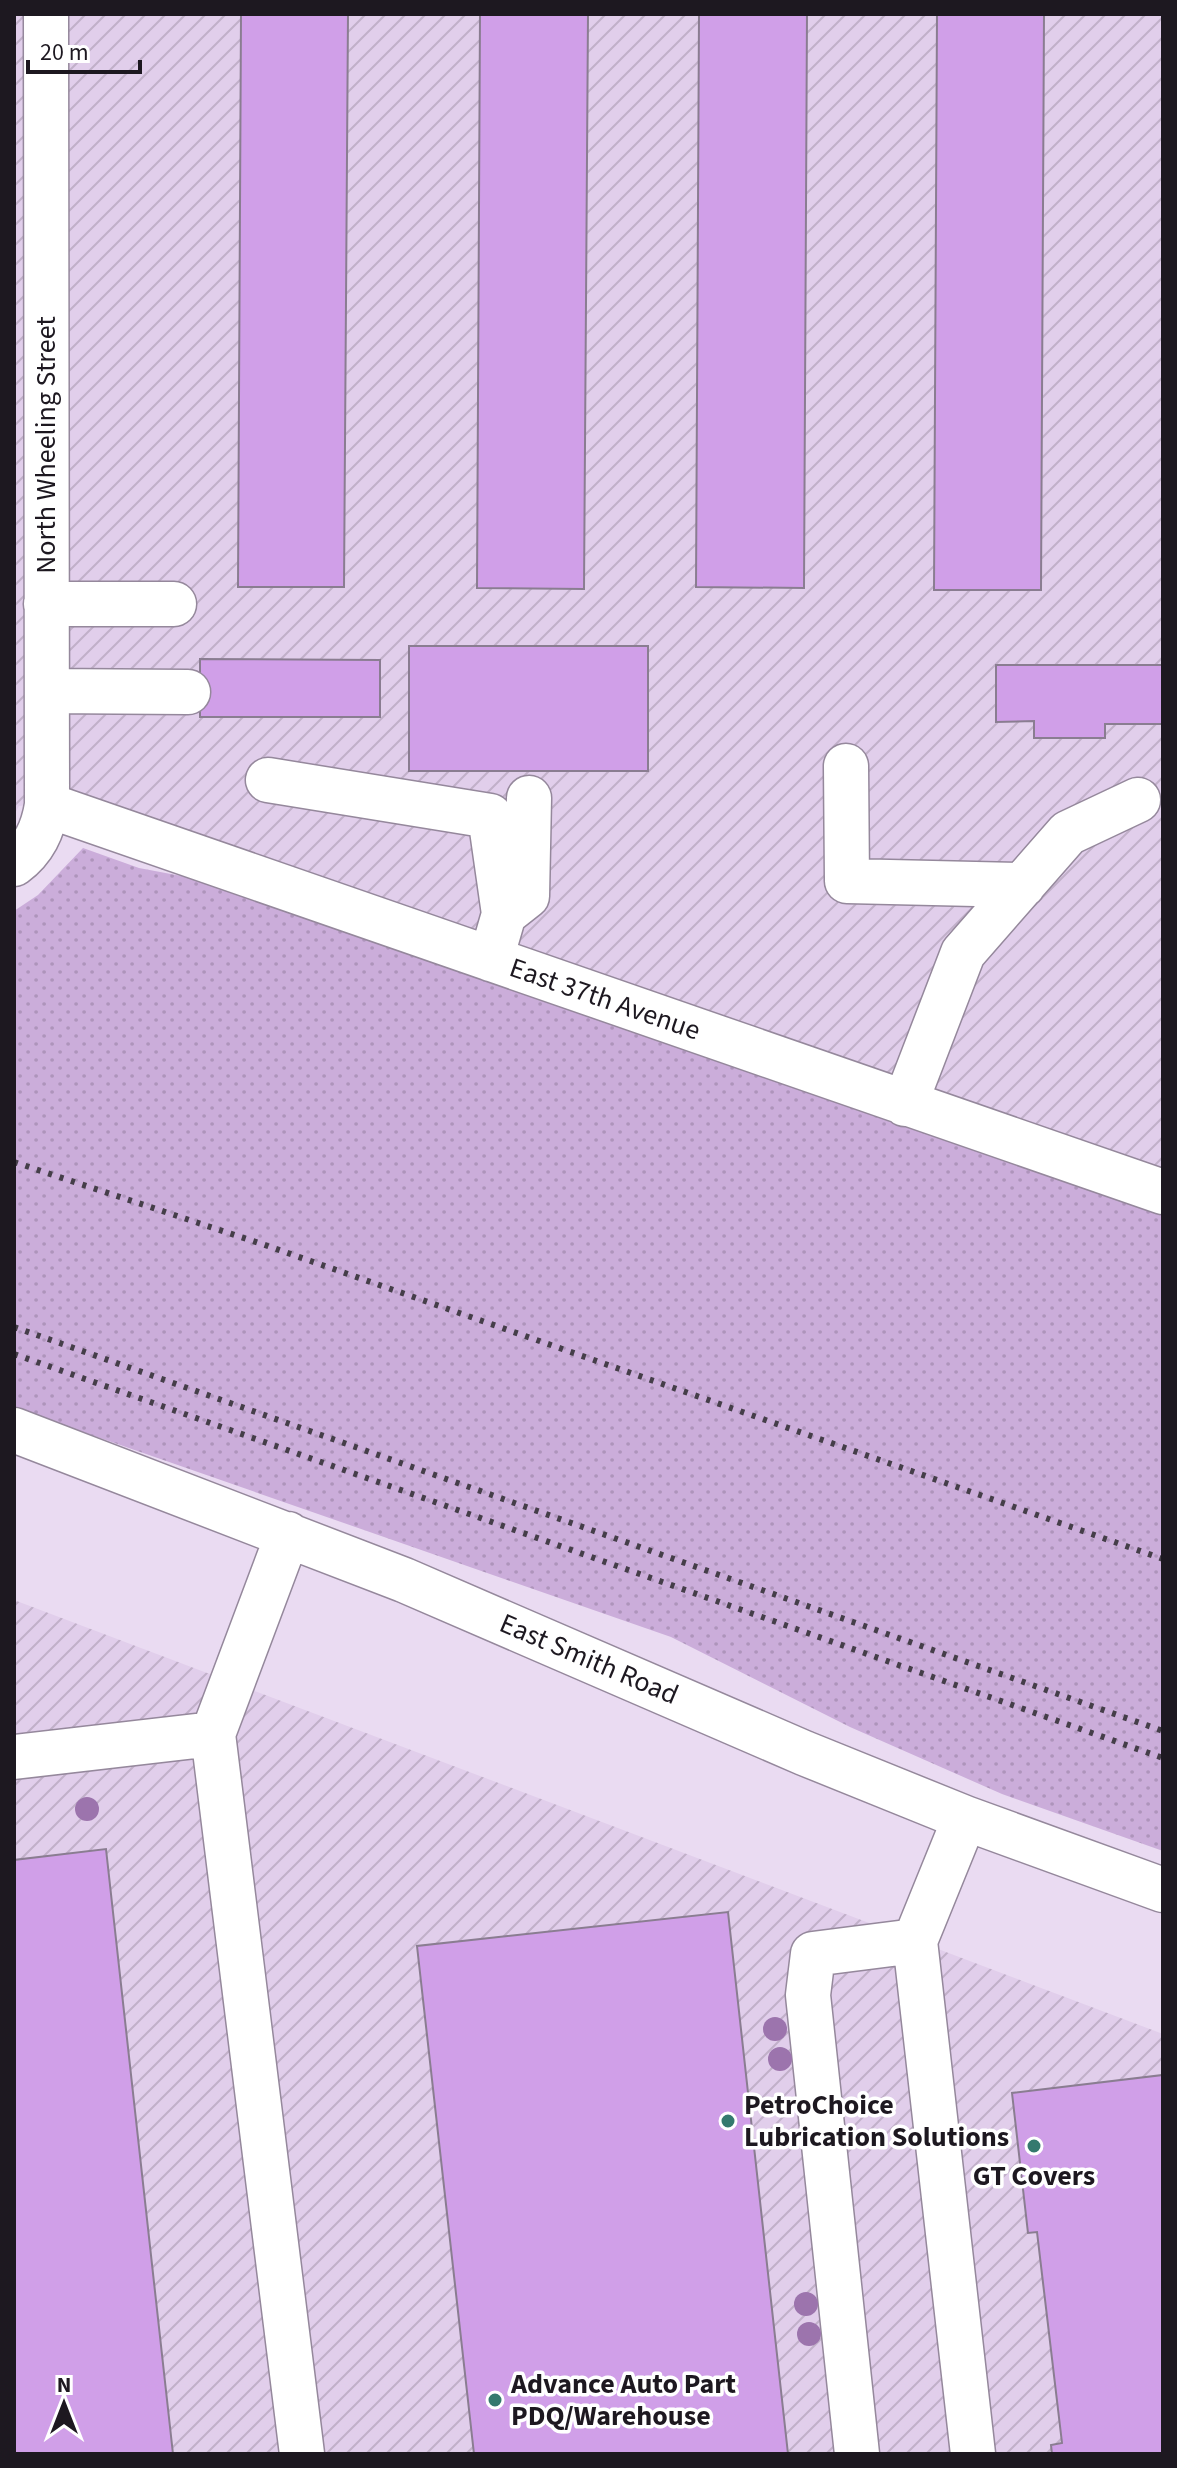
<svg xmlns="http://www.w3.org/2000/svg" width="1177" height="2468" viewBox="0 0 1177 2468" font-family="'Source Sans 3',sans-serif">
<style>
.industrial{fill:url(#industrial-furrows)}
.grass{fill:url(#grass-dots)}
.building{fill:#d09fe8;stroke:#8a7d91;stroke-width:2}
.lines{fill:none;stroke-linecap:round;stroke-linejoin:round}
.minor-casing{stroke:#95889c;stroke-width:47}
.minor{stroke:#fff;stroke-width:44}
.rail{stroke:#453e49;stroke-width:6;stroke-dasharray:4 8;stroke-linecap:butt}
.tree{fill:#9c74ad}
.poi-dot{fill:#34796e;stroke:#fff;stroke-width:3}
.labels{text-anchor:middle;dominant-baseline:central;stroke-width:7;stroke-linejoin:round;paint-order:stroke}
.street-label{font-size:28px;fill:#1d1820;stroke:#fff}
.poi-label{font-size:28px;font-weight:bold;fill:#1d1820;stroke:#fff;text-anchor:start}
</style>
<defs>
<pattern id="industrial-furrows" width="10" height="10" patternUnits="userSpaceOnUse" patternTransform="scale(2)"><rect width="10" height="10" fill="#e1ceeb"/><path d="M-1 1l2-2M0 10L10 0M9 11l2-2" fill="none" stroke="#c1b0c9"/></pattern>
<pattern id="grass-dots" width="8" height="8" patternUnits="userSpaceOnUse" patternTransform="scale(2)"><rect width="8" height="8" fill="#cbadda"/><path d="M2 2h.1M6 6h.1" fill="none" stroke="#ae94bb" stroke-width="1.8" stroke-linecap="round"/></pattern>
</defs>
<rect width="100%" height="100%" fill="#eadbf2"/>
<path class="industrial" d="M14 14H1163V1168L94 799 19 806 14 815Z
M14 1600 1163 2034V2454H14Z"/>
<path class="grass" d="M83 848 139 868 192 878 1163 1210V1851L1002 1794 850 1727 671 1637 14 1408V911L38 895Z"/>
<path class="building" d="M241 14H348L344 587H238Z
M480 14H588L584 589 477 588Z
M699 14H807L804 588 696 587Z
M937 14H1044L1041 590H934Z
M409 646H648V771H409Z
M200 659 380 660V717H200Z
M996 665H1163V724H1105V738H1034V721L996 722Z
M106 1849 173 2454H14V1860Z
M728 1912 788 2454H474L417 1946Z
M1163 2075V2454H1052L1051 2445 1062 2443 1037 2232 1028 2233 1012 2093Z"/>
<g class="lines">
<g class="minor-casing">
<path id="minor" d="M46 604H174
M47 691 188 692
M846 766 847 881 1023 885
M268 780 490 816 504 914 491 959
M47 805 1163 1192
M14 864C34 849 43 830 47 805L46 14
M508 911 527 896 529 798
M905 1104 963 953 1068 833 1138 800
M14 1430 404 1580 804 1753 965 1818 1163 1890
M213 1734 302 2454
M14 1757 213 1734 288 1534
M965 1818 915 1941 973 2454
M857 2454 808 1995 813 1954 915 1941"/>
</g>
<use href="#minor" class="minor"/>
<path class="rail" d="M14 1162 262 1244 1163 1559
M14 1327 1163 1731
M14 1354 1163 1758"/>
</g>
<g class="tree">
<circle cx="87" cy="1809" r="12"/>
<circle cx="775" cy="2029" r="12"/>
<circle cx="780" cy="2059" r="12"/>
<circle cx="806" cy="2304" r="12"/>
<circle cx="809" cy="2334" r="12"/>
</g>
<g class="poi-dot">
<circle cx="728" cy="2121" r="8"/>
<circle cx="1034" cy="2146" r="8"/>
<circle cx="495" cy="2400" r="8"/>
</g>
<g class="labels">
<g class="street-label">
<text transform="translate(46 445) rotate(-90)">North Wheeling Street</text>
<text transform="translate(605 999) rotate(19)">East 37th Avenue</text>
<text transform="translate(589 1659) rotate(23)">East Smith Road</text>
</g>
<g class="poi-label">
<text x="744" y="2105">PetroChoice<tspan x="744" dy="32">Lubrication Solutions</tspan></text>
<text x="1034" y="2176" text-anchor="middle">GT Covers</text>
<text x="511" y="2384">Advance Auto Part<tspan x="511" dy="32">PDQ/Warehouse</tspan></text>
</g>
</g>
<rect width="1177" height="2468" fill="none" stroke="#1d1820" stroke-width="32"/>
<g transform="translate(64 2404)" stroke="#ffffff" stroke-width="6" paint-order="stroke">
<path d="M0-6L14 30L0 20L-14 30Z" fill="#1d1820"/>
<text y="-12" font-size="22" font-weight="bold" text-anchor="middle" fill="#1d1820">N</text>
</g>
<path d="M28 60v12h112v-12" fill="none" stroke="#1d1820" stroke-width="4"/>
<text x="40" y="60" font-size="24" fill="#1d1820" stroke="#ffffff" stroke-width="6" paint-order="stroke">20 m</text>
</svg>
